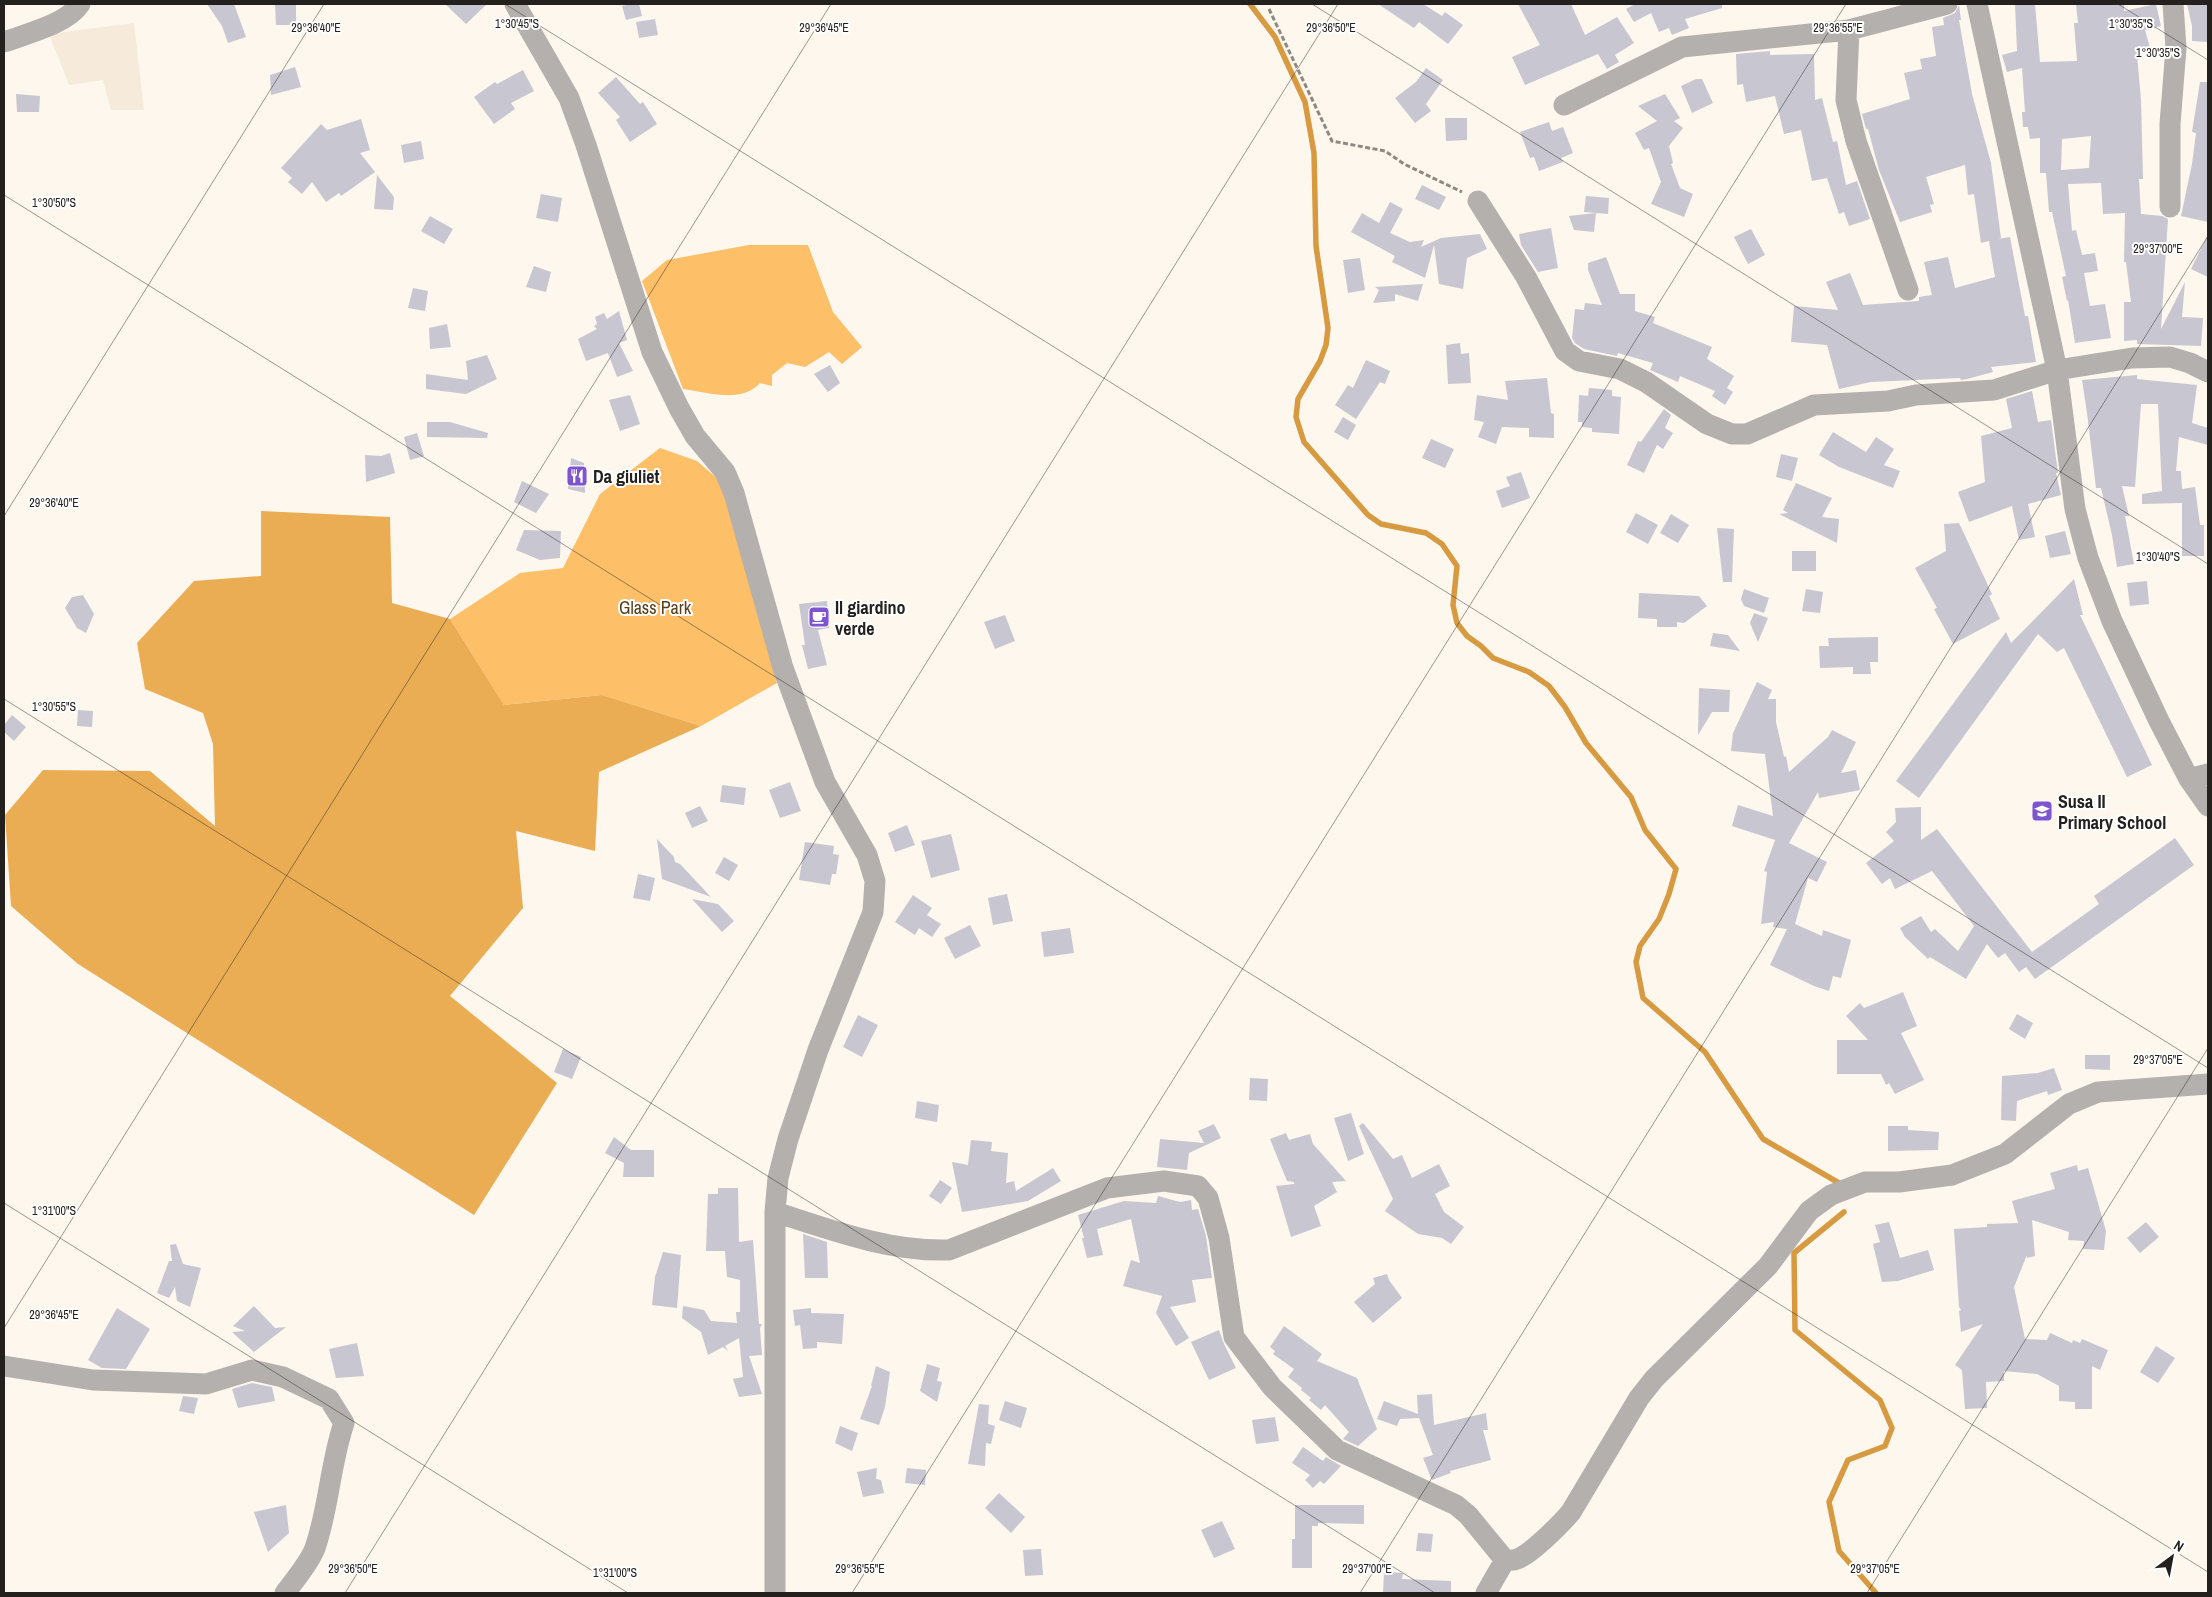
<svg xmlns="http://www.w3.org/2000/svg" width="2212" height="1597" viewBox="0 0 2212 1597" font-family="'Archivo Narrow',sans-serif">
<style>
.built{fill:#f6eadb}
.green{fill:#fdbf67}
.forest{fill:#eaad54}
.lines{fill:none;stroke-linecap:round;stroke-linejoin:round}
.stream{stroke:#d79a40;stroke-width:5.5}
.building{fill:#c8c6d0;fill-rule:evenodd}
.path{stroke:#8d8882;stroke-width:3;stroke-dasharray:5 2.5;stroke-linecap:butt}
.minor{stroke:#b3b0ad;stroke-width:21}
.ticks{fill:none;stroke:#23201d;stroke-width:1;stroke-opacity:0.45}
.labels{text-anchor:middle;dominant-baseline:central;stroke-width:4;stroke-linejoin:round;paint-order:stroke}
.poi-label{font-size:18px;font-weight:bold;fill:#23201d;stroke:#fff;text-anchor:start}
.park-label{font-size:18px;fill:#583f1a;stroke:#fff}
.ticks-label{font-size:12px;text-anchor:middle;fill:#23201d;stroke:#fff;stroke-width:4;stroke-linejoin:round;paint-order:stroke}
</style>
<rect width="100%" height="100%" fill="#fef7ee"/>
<path class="built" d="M134 23 144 110H111L103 80 69 85 49 34Z"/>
<path class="green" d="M749 245H808L833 312 862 347 842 364 829 352 805 367 787 363 772 375V386L760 383C741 404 708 392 683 389L642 281 667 260Z
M660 448 697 461 725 485 777 683 701 726 602 695 504 705 450 619 520 573 563 568 600 494Z"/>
<path class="forest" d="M261 511 390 517 392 603 450 619 504 705 602 695 701 726 599 772 595 851 516 831 523 908 450 996 557 1083 474 1215 78 964 11 906 5 815 43 770 150 771 215 826 213 744 203 713 145 689 137 643 194 581 261 576Z"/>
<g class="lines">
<path class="stream" d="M1250 4 1275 37 1305 102 1314 153 1316 246 1328 328 1326 345 1320 361 1298 399 1296 417 1304 442 1368 515 1381 524 1426 533 1442 544 1457 566 1453 605 1457 623 1467 636 1481 646 1493 658 1529 672 1549 686 1565 707 1586 743 1631 797 1645 830 1676 869 1669 894 1659 919 1640 946 1636 962 1643 998 1705 1052 1763 1139 1839 1183 1840 1185
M1844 1212 1794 1253 1795 1330 1880 1400 1892 1428 1885 1446 1848 1460 1829 1502 1839 1551 1876 1593"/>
</g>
<path class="building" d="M207 4H234L246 37 228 43 222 26Z
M275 4H296V25H276Z
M445 4H487L466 24Z
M631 4H639L642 16 626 20 622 6Z
M1378 4H1423L1442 16 1445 12 1463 25 1448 44 1419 22 1414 28Z
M1518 4H1571L1585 35 1617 17 1634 43 1615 55 1619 62 1607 69 1598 54 1525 85 1512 57 1540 45Z
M1635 4H1722V8L1685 19 1689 28 1672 35 1669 28 1659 32 1651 13 1634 22 1626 9Z
M2015 4H2035L2040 62 2077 61 2074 23H2078L2076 4H2124V11L2156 4 2161 26 2145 30 2151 51 2137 55 2141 100 2143 179H2139L2141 214 2162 216 2168 219 2161 329 2185 282 2182 317 2203 318 2201 346 2137 344V340L2124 341V302H2131L2126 262H2124L2125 213 2103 214 2101 183 2068 184 2072 231 2076 230 2082 255 2095 253 2098 271 2084 273 2090 306 2105 304 2111 338 2075 343 2068 300 2067 301 2062 277 2066 276 2052 212H2049L2046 173H2040V138L2030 139 2028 127H2023L2022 112H2025L2022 68 2007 72 2002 55 2017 51ZM2091 136 2089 168 2061 170 2062 139Z
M2187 4H2208V42L2192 41V26Z
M1959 5 1961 20H1959L1972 94 1991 163 2001 238 1998 239 2010 237 2025 316H2028L2036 362 1991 367 1993 372 1967 379 1961 380 1960 378 1871 382 1839 389 1827 345 1791 342 1794 306 1838 310 1826 282 1850 273 1863 305 1919 301V297L1932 295 1924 262 1948 257 1955 288 1995 277 1989 241 1981 243 1974 194 1968 195 1965 165 1926 177 1934 204 1930 205 1932 212 1900 222 1879 170 1868 129H1866L1862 114 1910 99 1904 73 1922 69 1920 59 1936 56 1932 27 1944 25 1943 18 1955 13Z
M655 19 658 35 639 38 636 22Z
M1770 51V55L1814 54 1815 100 1822 98 1833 142 1837 141 1846 185 1857 181 1870 219 1849 226 1844 212 1839 214 1827 178 1812 181 1801 130 1784 134 1775 96 1746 102 1743 84 1737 85 1736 54Z
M295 67 301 87 271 95 270 75Z
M1426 68 1443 80 1426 104 1431 111 1415 123 1395 98 1416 82Z
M523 70 534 91 511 103 515 109 494 124 474 97 495 82 497 84Z
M616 77 640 104 643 102 657 124 630 142 616 120 620 117 598 93Z
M1696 79H1702L1713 103 1692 113 1681 86Z
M2200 82H2208V222L2181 216 2192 164 2196 133 2192 132Z
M16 94 40 96 39 112H17Z
M1665 94 1680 118 1674 121 1683 128 1669 146 1673 163 1671 164 1680 188 1693 194 1684 217 1651 204 1661 182 1649 148 1644 150 1635 133 1657 121 1638 106Z
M1445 118H1467V140L1446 141Z
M361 119 370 150 360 153 375 172 341 196 339 193 326 202 312 182 302 194 288 182 292 178 281 168 321 124 327 130Z
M1549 122 1552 131 1563 127 1573 153 1561 158 1563 162 1539 171 1534 157 1530 158 1520 132Z
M421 141 424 159 404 163 401 145Z
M377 175 394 197 393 210 374 209Z
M1422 185 1446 197 1439 210 1415 199Z
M541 194 562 198 558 222 536 218Z
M1586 196 1609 198 1608 214 1584 212Z
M1390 202 1403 209 1390 233 1410 242 1424 240 1421 247 1441 238 1480 234 1487 249 1467 258 1463 289 1439 284 1434 245 1425 278 1392 262 1395 256 1351 232 1362 213 1379 223Z
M1596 213 1594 232 1574 230 1569 216Z
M430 216 453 229 444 244 421 231Z
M1551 228 1558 268 1538 272 1521 245 1519 234Z
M1751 229 1765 255 1748 264 1734 237Z
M2208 234V277L2191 269Z
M1606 257 1620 294H1635V311L1655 317 1653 323 1712 347 1707 359 1734 376 1727 388 1733 392 1725 405 1712 396 1715 391 1680 376 1678 382 1650 370 1653 363 1618 353 1617 356 1584 349 1575 343 1572 338 1575 309 1584 310 1585 303 1602 305 1588 270V263Z
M1360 258 1365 290 1348 293 1343 260Z
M534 266 551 272 546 292 526 287Z
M1423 284 1418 301 1395 294V301L1373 303 1379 290 1375 287Z
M413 288 428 291 425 311 408 308Z
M619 311 627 340 619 343 633 371 617 377 608 353 586 361 578 339 597 329 594 326 597 324 595 317 604 313 607 319Z
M447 324 451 347 430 349 429 328Z
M1460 343 1461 354 1469 353 1471 383 1448 384 1446 345Z
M487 355 497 379 466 394 426 389V374L468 380 466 361Z
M1366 360 1390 371 1385 384 1380 382 1356 419 1335 405 1348 385 1353 388Z
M830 365 840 383 828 392 814 374Z
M2137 375V379L2197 385 2192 423 2208 428V445L2179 437 2176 471H2181L2182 489 2195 487 2200 525H2204V556H2182V503L2142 504V494L2162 491 2158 404H2141L2135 487 2122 486 2129 516H2125L2134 564 2117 567 2112 535 2101 488H2096L2087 413 2082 380Z
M1547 378 1551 413 1554 414V438L1529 437V428L1502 427 1496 444 1478 437 1484 422 1474 420 1477 395 1508 400 1505 381Z
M1589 388 1612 390V396L1621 397 1619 434 1592 432V428L1582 427V422H1578L1579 395 1588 396Z
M2032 391 2038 422 2051 420 2058 473H2056L2061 495 2028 504 2035 537 2019 540 2012 506 1969 522 1958 492 1985 482 1981 436 2012 428 2006 399Z
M630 395 640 424 620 431 609 400Z
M1664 409 1671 415 1665 428 1673 433 1663 449 1657 445 1644 473 1627 465 1638 441 1641 442Z
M1343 417 1356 425 1348 440 1334 432Z
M427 422H450L488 433 487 438 427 437Z
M1833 432 1866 452 1876 437 1894 449 1884 465 1900 471 1893 488 1839 467 1819 455Z
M417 433 424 456 410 460 404 437Z
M1431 439 1454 449 1445 468 1422 458Z
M390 453 395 473 366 482 365 455 381 456Z
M1781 454 1798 458 1792 481 1776 477Z
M571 458 584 463 585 493 568 489Z
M1521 472 1530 498 1502 508 1496 491 1510 486 1506 477Z
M522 481 549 494 536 513 514 502Z
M1796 483 1832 498 1822 517 1839 519 1837 543 1779 514 1788 513 1783 510Z
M1636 513 1658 525 1648 544 1626 532Z
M1671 514 1689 525 1678 543 1660 533Z
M1959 523 1992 594 1989 596 2000 619 1953 644 1934 609 1937 608 1915 568 1946 551 1944 524Z
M1717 528 1734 529 1732 582H1723Z
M524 530 561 531 560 558 540 560 516 550Z
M2065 531 2071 554 2050 558 2045 536Z
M1792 551H1816V571H1792Z
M2074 579 2083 615H2080L2152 765 2127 777 2064 648 2057 652 2038 634 1919 798 1896 781 2006 632 2011 643Z
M2147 581 2149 604 2130 606 2127 583Z
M1744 589 1769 598 1764 613 1744 606 1741 599Z
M1806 589 1823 592 1820 613 1802 611Z
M1639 593 1699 596 1707 606 1684 623 1677 622V627H1657V619L1638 618Z
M83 595 94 614 86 633 77 628 65 608 72 597Z
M827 601 829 628 818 630 827 665 808 669 802 645H805L799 604Z
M1754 613 1768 618 1758 642 1750 623Z
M1005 615 1015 641 995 649 984 622Z
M1713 633 1728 635 1740 651 1710 646Z
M1878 637V662H1870L1871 674H1853V667L1820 668 1819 646H1829L1828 638Z
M1757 682 1772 690 1768 699H1776V722L1784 757 1786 756 1789 772 1828 737 1832 730 1856 742 1841 773 1856 770 1860 790 1819 798 1818 792 1789 843 1827 862 1817 882 1808 878 1795 924 1822 936 1823 930 1851 940 1841 978 1833 976 1829 991 1814 986 1770 965 1787 929 1773 927 1774 922 1761 924 1767 872 1764 871 1775 840 1732 826 1738 805 1773 816 1765 754 1731 751 1733 733Z
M1699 688 1730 690 1729 712H1712L1698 735Z
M78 710 93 711 92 727 77 726Z
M12 715 26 727 14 741 4 732V725Z
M790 782 801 811 780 818 769 790Z
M722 785 746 788 744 805 720 802Z
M700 806 708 821 692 828 685 813Z
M1921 807V840L1937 829 2032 952 2099 904 2094 896 2175 838 2194 865 2035 979 2026 967 2019 972 2005 953 1998 958 1987 944 1966 979 1930 957 1928 959 1905 937 1900 928 1921 916 1931 932 1935 929 1958 951 1974 926 1932 871 1895 889 1890 878 1882 884 1866 863 1894 841 1886 832 1896 822 1895 808Z
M907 825 915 845 895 852 888 833Z
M951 834 960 870 931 878 921 841Z
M657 839 674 857 675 862 680 864 711 897 662 879Z
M805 842 834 846 833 854 839 855 836 874H832L830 885 799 880Z
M724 857 738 865 729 881 715 873Z
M638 874 655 878 650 901 633 898Z
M1007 894 1013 921 993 925 988 898Z
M913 895 932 908 927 915 941 924 932 937 919 928 915 935 895 922Z
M692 899 718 904 734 921 722 932Z
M970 925 981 946 955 959 944 938Z
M1070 928 1074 953 1044 957 1041 932Z
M1903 992 1917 1026 1901 1033 1924 1080 1895 1094 1889 1083 1886 1085 1881 1074H1837V1040H1868L1846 1016 1860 1003 1864 1008Z
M2017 1014 2033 1023 2025 1039 2009 1029Z
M858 1015 878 1025 862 1057 843 1047Z
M563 1049 581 1057 572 1079 554 1072Z
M2085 1055H2110V1070L2085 1069Z
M2054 1068 2062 1090 2048 1095 2047 1091 2017 1101 2016 1121 2001 1120 2002 1076 2038 1073Z
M1250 1078 1268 1079 1267 1101 1249 1100Z
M917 1101 939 1105 937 1122 915 1118Z
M1351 1113 1364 1154 1348 1161 1334 1118Z
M1363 1123 1393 1159 1402 1155 1412 1178 1439 1164 1450 1186 1435 1194 1444 1212 1464 1227 1451 1244 1442 1238 1418 1234 1385 1211 1393 1199 1359 1126Z
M1214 1124 1221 1138 1189 1153 1187 1170 1157 1167 1160 1139 1204 1143 1198 1131Z
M1888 1126H1908V1130L1939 1132 1938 1150 1888 1151Z
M1286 1133 1289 1140 1310 1134 1313 1144 1346 1181 1332 1182 1337 1192 1314 1206 1321 1226 1291 1237 1276 1186 1294 1184V1182L1287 1181 1270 1139Z
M614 1137 631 1150H654V1177H623L624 1163 605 1153Z
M971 1140 992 1142 991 1151 1008 1153 1006 1183 1014 1181 1016 1191 1053 1168 1061 1181 1028 1201 962 1212 952 1162 968 1165Z
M2077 1165 2078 1171 2088 1168 2106 1231 2104 1250 2083 1249 2084 1241 2068 1240 2069 1232 2032 1220 2035 1256 2027 1258V1255L2014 1287 2025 1339 2047 1340 2050 1333 2072 1343 2073 1340 2080 1343 2082 1339 2108 1350 2100 1370 2092 1366V1409H2075V1402L2059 1401V1386L2037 1374 2004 1371V1381L1986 1382 1987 1408 1965 1409 1962 1370 1955 1365 1983 1324 1961 1332 1959 1311 1961 1310 1959 1307 1954 1229 1987 1227V1224L2018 1223 2012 1201 2055 1189 2050 1173Z
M940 1180 952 1188 941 1204 929 1196Z
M718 1188H738L739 1242 753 1240 759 1324H762L760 1328 762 1355 749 1356 762 1394 739 1397 733 1379 743 1377 739 1338 725 1346 728 1351 723 1347 708 1355 701 1332 682 1318 683 1306 704 1310 711 1321 737 1323 736 1312H740V1280L727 1277 725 1251H706L708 1194H718Z
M1158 1196 1180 1202 1191 1200 1192 1210 1198 1209 1206 1236 1212 1278 1192 1280 1196 1302 1170 1307 1189 1338 1176 1346 1156 1313 1162 1296 1123 1286 1131 1260 1140 1263 1131 1219 1097 1229 1103 1255 1087 1258 1082 1238H1084L1078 1215 1124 1201 1156 1203Z
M1889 1222 1900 1258 1928 1250 1934 1270 1898 1281 1882 1282 1873 1244 1880 1242 1875 1225Z
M2146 1222 2159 1237 2140 1253 2127 1238Z
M803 1234 827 1242 828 1278H805Z
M176 1244 183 1264 201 1268 190 1307 177 1301 175 1287 169 1298 157 1293 169 1261H172L170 1245Z
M663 1252 681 1255 677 1308 652 1305 655 1277Z
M1387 1274 1389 1280 1402 1298 1373 1323 1354 1302 1375 1284 1373 1278Z
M254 1306 275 1328 286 1327 254 1352 232 1332 245 1331 233 1326Z
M117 1308 150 1329 126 1369 102 1368 88 1360Z
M811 1308V1313L844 1314 842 1344 817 1342V1348L803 1349 800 1325 795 1326 793 1310Z
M1284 1326 1322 1354 1317 1361 1357 1378 1377 1429 1358 1446 1343 1439 1349 1432 1325 1405 1321 1410 1309 1400 1311 1398 1301 1390 1302 1388 1288 1377 1294 1369 1273 1354 1275 1351 1270 1347Z
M1219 1330 1224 1344 1236 1368 1209 1380 1191 1342Z
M357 1343 364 1376 336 1378 329 1349Z
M2156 1346 2175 1358 2158 1383 2140 1372Z
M927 1364 940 1368 937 1381 942 1382 937 1402 920 1391Z
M876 1366 890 1372 885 1407 879 1425 860 1419 872 1386H871Z
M252 1383 272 1387 275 1401 238 1408 232 1389Z
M1432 1394 1434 1425 1486 1413 1488 1430H1483L1491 1460 1450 1471 1451 1473 1432 1480 1423 1458 1433 1455 1419 1418 1400 1419 1397 1426 1377 1419 1384 1401 1418 1414 1417 1395Z
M183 1396 198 1398 194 1414 179 1411Z
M1005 1401 1027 1408 1021 1428 999 1420Z
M979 1404 989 1405 988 1424 995 1426 991 1444 986 1443 985 1466 968 1464Z
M1275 1417 1279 1441 1256 1444 1252 1420Z
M840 1426 858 1433 852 1451 835 1443Z
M1303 1447 1323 1461 1326 1457 1341 1466 1324 1484 1320 1481 1313 1488 1305 1480 1310 1475 1292 1463Z
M877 1468 876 1479 881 1480 884 1493 863 1497 857 1472Z
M907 1468 926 1470 925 1485 905 1483Z
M999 1493 1025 1517 1011 1533 985 1508Z
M286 1505 289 1533 268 1552 254 1512Z
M1295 1505H1364V1524L1318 1523V1526H1312V1568H1292V1539H1295Z
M1222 1521 1235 1549 1214 1558 1201 1530Z
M1418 1533 1433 1534 1431 1552 1416 1551Z
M1041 1549 1043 1575 1025 1576 1023 1550Z
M1384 1572 1403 1573 1402 1579 1451 1581V1593H1383Z"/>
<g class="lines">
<path class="path" d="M1269 9 1332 141 1385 151 1404 164 1462 192"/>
<path class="minor" d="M515 4 569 98 586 145 652 352 679 408 695 436 725 472 734 493 783 668 825 782 867 855 875 881 873 912 818 1050 788 1139 778 1178 775 1212V1593
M1977 4 2057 370 2075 509 2088 558 2112 621 2159 721 2189 779 2208 806
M1849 30 1846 100 1856 141 1908 290
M4 42C26 34 67 24 80 4
M1564 105 1682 47 1849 30 1947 4
M1478 201 1526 277 1565 351 1579 361 1620 369 1646 382 1707 424 1732 434H1747L1814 405 1888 401 1916 395 1994 390 2057 370 2132 358 2170 357 2190 363 2208 372
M2170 207V124L2176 48 2173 4
M2189 779 2208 774
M775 1212C831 1230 890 1252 949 1250L1107 1188 1164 1181 1198 1186 1208 1198 1219 1238 1234 1337 1272 1387 1337 1450 1456 1505 1468 1515 1505 1560
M4 1366 93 1380 206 1384 252 1370 283 1377 329 1399 344 1423C330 1464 329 1508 315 1548 310 1562 294 1581 285 1593
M1486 1593 1505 1560C1509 1560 1513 1561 1517 1559 1530 1555 1561 1524 1571 1512L1639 1398 1654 1379 1768 1266 1809 1211 1831 1195 1865 1182H1899L1952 1175 2005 1154 2069 1104 2098 1092 2208 1084"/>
</g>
<path class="ticks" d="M505 4 2208 1068M1312 4 2208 564M2118 4 2208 60M4 195 2208 1572M4 516 324 4M4 699 1435 1593M4 1203 628 1593M4 1328 831 4M345 1593 1338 4M852 1593 1846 4M1360 1593 2208 236M1867 1593 2208 1048"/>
<defs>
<g id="restaurant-square" transform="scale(1.125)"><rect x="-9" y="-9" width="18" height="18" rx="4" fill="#7e55ce" stroke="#fff"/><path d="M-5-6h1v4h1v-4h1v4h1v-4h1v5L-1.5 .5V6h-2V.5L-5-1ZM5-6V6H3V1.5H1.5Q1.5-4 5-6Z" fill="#fff"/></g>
<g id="cafe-square" transform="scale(1.125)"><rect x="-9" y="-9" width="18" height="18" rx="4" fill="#7e55ce" stroke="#fff"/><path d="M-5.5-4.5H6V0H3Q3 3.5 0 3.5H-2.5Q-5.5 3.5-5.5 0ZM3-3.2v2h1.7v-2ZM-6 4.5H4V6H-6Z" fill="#fff"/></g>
<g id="school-square" transform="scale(1.125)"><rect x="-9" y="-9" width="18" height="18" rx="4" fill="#7e55ce" stroke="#fff"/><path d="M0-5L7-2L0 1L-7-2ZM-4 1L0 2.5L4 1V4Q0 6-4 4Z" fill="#fff"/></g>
</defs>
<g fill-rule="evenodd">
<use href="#restaurant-square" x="577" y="476"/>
<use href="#cafe-square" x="819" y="617"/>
<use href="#school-square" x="2042" y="811"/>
</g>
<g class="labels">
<g class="poi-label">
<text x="593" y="476">Da giuliet</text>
<text x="835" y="607">Il giardino<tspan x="835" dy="21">verde</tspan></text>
<text x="2058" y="801">Susa II<tspan x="2058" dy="21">Primary School</tspan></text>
</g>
<g class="park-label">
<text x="655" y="607">Glass Park</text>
</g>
</g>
<g class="ticks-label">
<text x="517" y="28">1°30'45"S</text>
<text x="2131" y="28">1°30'35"S</text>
<text x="316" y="32">29°36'40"E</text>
<text x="824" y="32">29°36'45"E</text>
<text x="1331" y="32">29°36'50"E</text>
<text x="1838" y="32">29°36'55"E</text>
<text x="2158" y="57">1°30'35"S</text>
<text x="54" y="207">1°30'50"S</text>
<text x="2158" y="253">29°37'00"E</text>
<text x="54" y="507">29°36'40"E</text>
<text x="2158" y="561">1°30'40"S</text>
<text x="54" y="711">1°30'55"S</text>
<text x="2158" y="1064">29°37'05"E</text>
<text x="54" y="1215">1°31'00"S</text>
<text x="54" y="1319">29°36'45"E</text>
<text x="353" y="1573">29°36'50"E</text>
<text x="860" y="1573">29°36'55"E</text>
<text x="1367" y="1573">29°37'00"E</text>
<text x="1875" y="1573">29°37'05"E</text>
<text x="615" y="1577">1°31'00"S</text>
</g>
<rect width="2212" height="1597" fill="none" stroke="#23201d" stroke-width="10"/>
<g transform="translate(2172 1557) rotate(32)" stroke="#ffffff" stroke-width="4" paint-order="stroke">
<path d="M0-4L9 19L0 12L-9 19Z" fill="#23201d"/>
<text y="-8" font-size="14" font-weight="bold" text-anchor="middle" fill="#23201d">N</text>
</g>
</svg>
